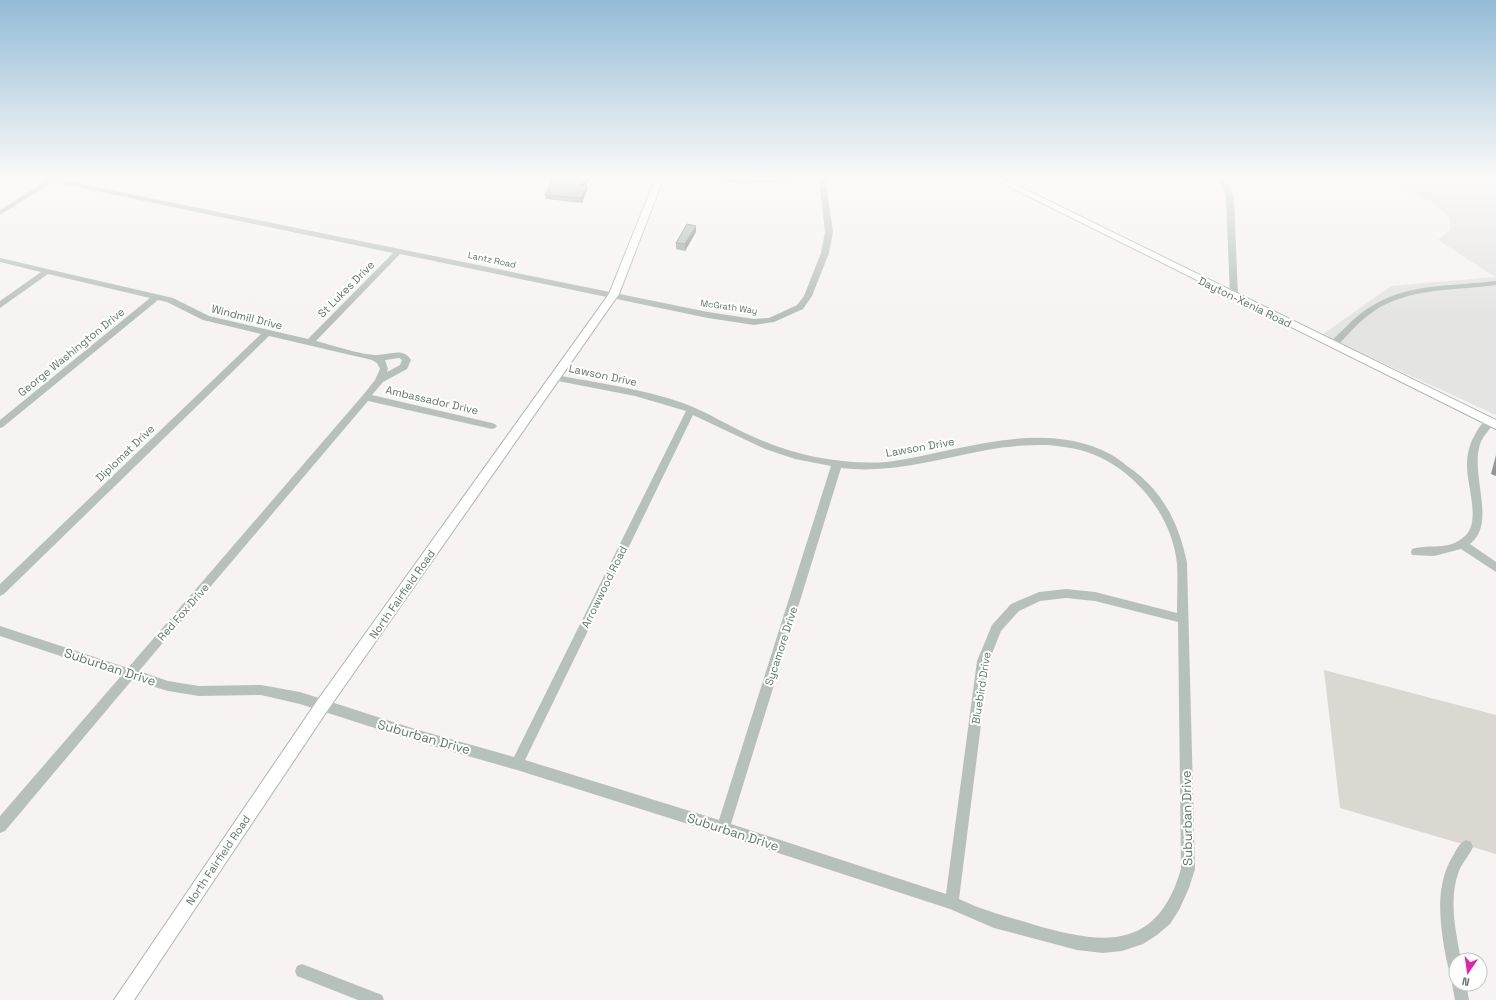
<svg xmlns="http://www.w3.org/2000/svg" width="1496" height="1000" viewBox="0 0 1496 1000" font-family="'Space Grotesk',sans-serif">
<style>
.built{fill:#e4e4e2}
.green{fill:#dbd8d1}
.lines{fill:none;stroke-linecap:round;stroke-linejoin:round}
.major-casing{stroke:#acb6b1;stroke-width:2}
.minor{fill:#b7c1bc;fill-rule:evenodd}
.major{fill:#fff;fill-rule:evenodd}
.wall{fill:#8c9992}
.shaded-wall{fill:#727d77}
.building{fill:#a3b2aa;stroke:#727d77}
.labels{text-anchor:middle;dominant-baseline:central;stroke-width:4;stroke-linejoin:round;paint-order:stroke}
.far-street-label{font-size:9px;fill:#5d786b;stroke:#fff}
.street-label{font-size:11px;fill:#5d786b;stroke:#fff}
.near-street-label{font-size:13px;fill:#5d786b;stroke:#fff}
</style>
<rect width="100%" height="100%" fill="#f6f3f2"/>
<path class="built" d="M1370 177H1496V415L1322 335 1391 286 1495 277 1438 240 1450 230V218L1433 203 1394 184Z"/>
<path class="green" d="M1324 670 1496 715V854L1340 808Z"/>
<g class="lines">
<g class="major-casing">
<path id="major" d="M656 177H664L619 294 327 711 134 1000H114L317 701 609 294Z
M990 177H1000L1496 420V429Z"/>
</g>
<path class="minor" d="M34 177H54L57 179 708 312 754 319 769 318 797 305 804 296 821 253 825 232 819 180 745 184 700 179 697 177H719L745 180 825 177 833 232 829 253 812 296 803 309 774 322 754 325 708 318 400 254 316 341C332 345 361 355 377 355 389 355 403 347 411 360L407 369 383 382 372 395 492 423 495 424 497 426 495 428 492 429 368 401 139 671 168 681 199 686 261 685 300 692 415 729 514 757 686 411 635 396 553 380 552 378 556 375C599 383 642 389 683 403 708 412 730 427 754 437 795 456 843 465 887 462 959 452 1040 418 1110 454 1116 457 1122 462 1127 466 1162 489 1179 523 1187 563L1195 869 1189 888 1179 910 1170 924 1157 935 1143 944 1122 951 1103 953 1077 950 994 928 950 909 723 835 517 770 415 741 300 704 261 695 199 696 168 691 132 680 5 831 0 833V816L121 676 0 636V626L128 668 363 395 375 380 380 369 377 363 372 360 269 336 4 594 0 596V584L261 334 203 320 167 302 158 300 3 427 0 428V420L150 298 48 274 0 308V301L41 272 0 262V258L173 298 209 316 308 339 393 253 53 182 0 215V210L46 181ZM399 358 402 360 400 365 387 372 388 369 385 360ZM693 415 765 449 795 459 831 466 719 820 525 760ZM1048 445C1057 446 1067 447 1076 449 1127 460 1172 511 1177 564 1178 580 1177 596 1177 613L1095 592 1066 589 1039 592 1011 604 992 625 977 661 946 894 731 824 841 468C891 474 938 459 987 450 1007 446 1028 445 1048 445ZM1066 598 1095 601 1178 622 1181 869C1157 951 1104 945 1035 925 1009 917 984 911 959 899L989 661 1001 631 1019 611 1040 601Z
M1214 177H1221L1229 186 1234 198 1238 296 1234 298 1230 296 1226 198 1223 187Z
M1488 177H1496V182Z
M1496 281V285C1455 291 1410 287 1374 311 1359 321 1348 335 1336 347L1333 348 1329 345C1333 338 1340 333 1346 327 1391 281 1437 288 1496 281Z
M1490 419 1495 422C1489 431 1481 437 1479 448 1472 479 1496 524 1470 544L1496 562V572L1461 549 1434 556 1412 555 1411 552 1412 549C1431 543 1447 552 1465 536 1481 522 1467 486 1467 466 1467 453 1470 442 1477 431 1480 426 1484 420 1490 419Z
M1466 840 1471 842 1473 847C1469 856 1462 863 1459 871 1448 899 1456 932 1461 960H1456V976L1451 974C1447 966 1446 956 1444 947 1439 915 1436 882 1454 854 1457 848 1460 843 1466 840Z
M302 964 382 995 384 1000H358L297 976 295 971 297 966Z
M1456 978V984H1466L1469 1000H1455L1452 984 1454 979Z"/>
<use href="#major" class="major"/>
</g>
<path class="wall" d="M554 177H592L584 185 587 190 582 203 546 199 545 195Z
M696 232 685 251 676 249V243Z
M1496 455V476L1491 474Z"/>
<path class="shaded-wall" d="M587 177H592L581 189 580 185Z
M587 186V190L582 203 581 198Z
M696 226V232L685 251V244Z"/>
<path class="building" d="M554 177H587L580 185 587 186 581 198 545 195Z
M687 224 696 226 685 244 676 243Z"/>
<linearGradient id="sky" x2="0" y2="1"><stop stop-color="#93bbd6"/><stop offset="0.56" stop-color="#fbfaf9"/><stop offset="1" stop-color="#fbfaf9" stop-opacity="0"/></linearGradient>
<rect width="1496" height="317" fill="url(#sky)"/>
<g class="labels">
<g class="far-street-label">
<text transform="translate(492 260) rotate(12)">Lantz Road</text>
<text transform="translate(729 307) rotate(8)">McGrath Way</text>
</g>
<g class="street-label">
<text transform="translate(346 289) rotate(-45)">St Lukes Drive</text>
<text transform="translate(1245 302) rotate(26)">Dayton-Xenia Road</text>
<text transform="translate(247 317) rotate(14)">Windmill Drive</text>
<text transform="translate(71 352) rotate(-39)">George Washington Drive</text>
<text transform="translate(603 375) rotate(12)">Lawson Drive</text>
<text transform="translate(432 400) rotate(13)">Ambassador Drive</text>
<text transform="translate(920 447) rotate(-10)">Lawson Drive</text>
<text transform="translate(125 453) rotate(-44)">Diplomat Drive</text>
<text transform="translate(604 587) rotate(-64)">Arrowwood Road</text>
<text transform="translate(402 594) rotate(-55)">North Fairfield Road</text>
<text transform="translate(183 612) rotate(-49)">Red Fox Drive</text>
<text transform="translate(781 646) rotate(-72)">Sycamore Drive</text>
<text transform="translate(981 688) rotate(-81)">Bluebird Drive</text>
<text transform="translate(218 860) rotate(-56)">North Fairfield Road</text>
</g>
<g class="near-street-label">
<text transform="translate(110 667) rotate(18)">Suburban Drive</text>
<text transform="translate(424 737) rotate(16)">Suburban Drive</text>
<text transform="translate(1187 818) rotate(-91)">Suburban Drive</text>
<text transform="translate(733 832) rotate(18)">Suburban Drive</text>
</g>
</g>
<g transform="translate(1468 972) rotate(193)"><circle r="19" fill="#ffffff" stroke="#bec9c4"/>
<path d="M0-3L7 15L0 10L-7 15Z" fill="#e424a7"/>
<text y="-6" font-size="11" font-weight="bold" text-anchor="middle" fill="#5d786b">N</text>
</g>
</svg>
